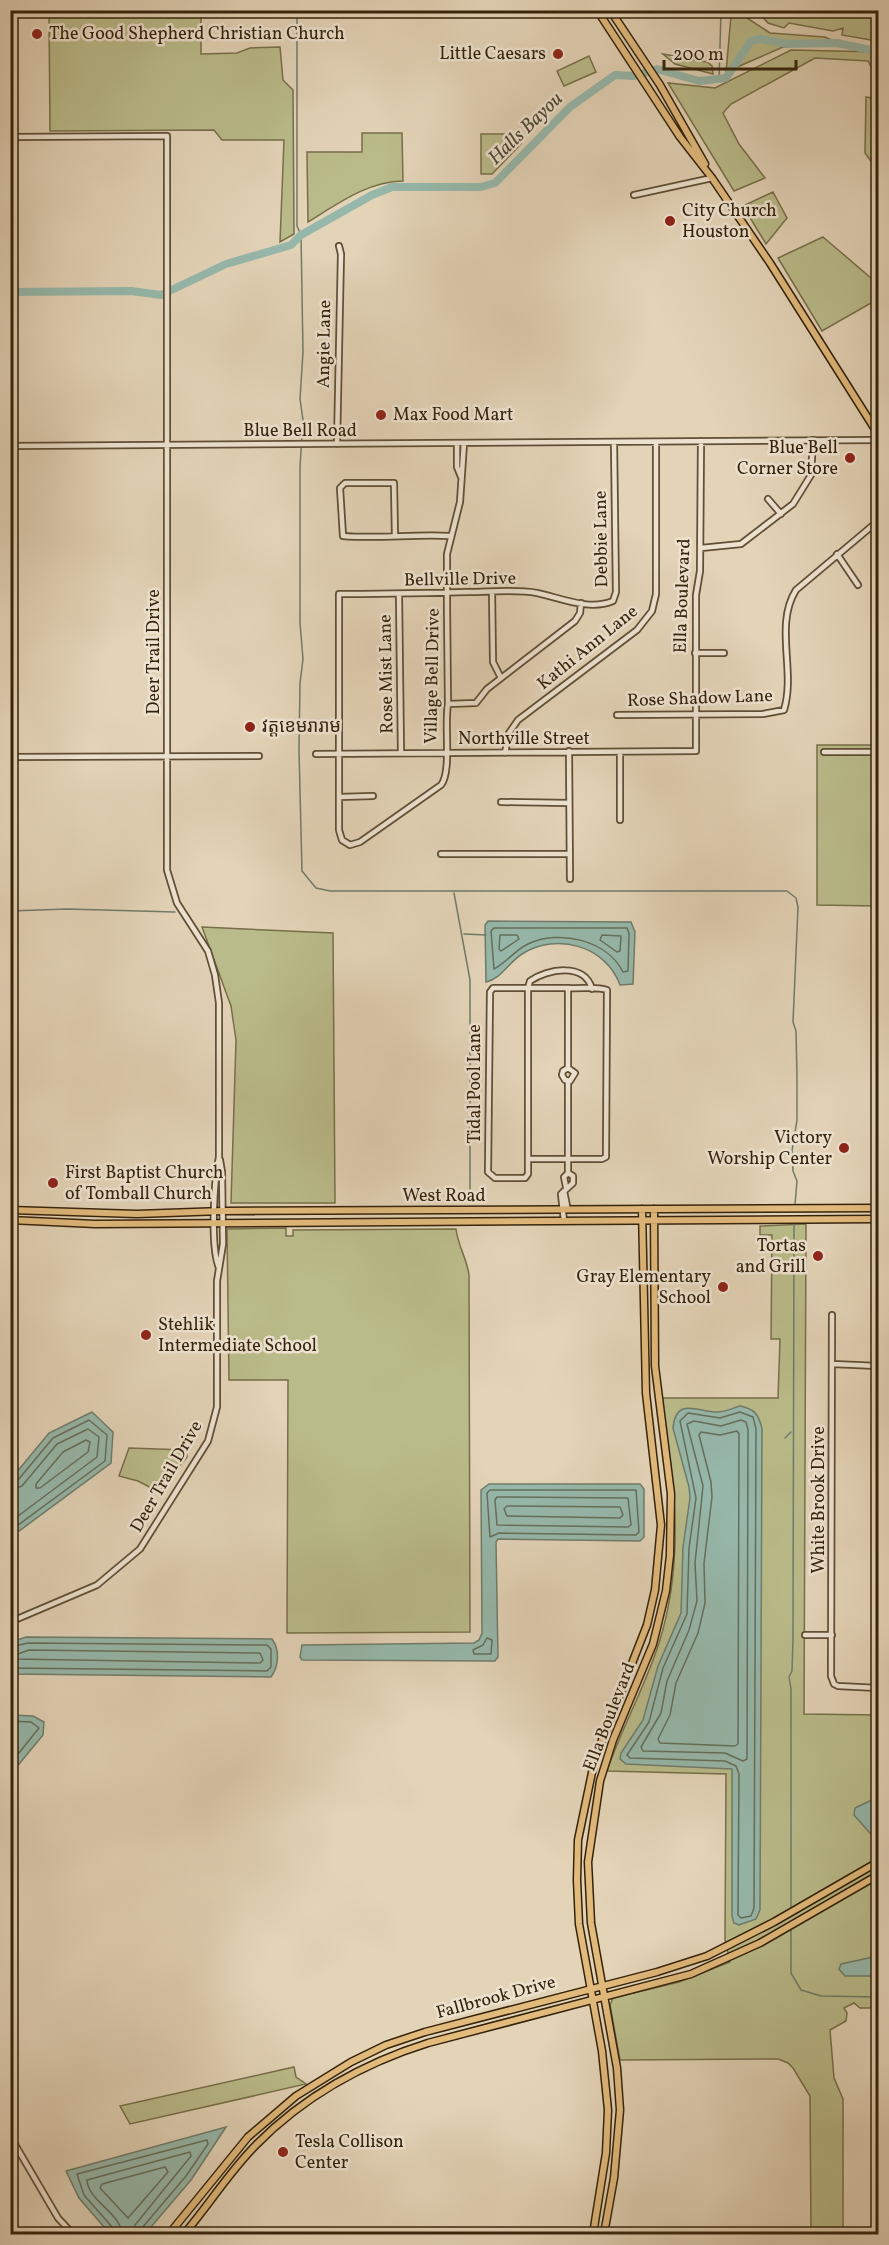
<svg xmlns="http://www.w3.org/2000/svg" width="889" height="2245" viewBox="0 0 889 2245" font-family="Vollkorn,'Noto Sans Khmer',serif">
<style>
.green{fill:#babb8a;stroke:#776f4a;stroke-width:1.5}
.water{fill:#96b8ab;stroke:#6f7c6b;stroke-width:1.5}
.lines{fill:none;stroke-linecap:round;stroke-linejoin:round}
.shore{stroke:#656e5b;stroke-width:1.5}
.stream{stroke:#6f7c6b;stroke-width:1.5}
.river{stroke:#96b8ab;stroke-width:8}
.minor-casing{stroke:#604f36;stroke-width:8}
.major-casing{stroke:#34230b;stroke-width:9}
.minor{stroke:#ede2d0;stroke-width:4.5}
.major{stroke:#e2ba7c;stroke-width:6}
.poi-dot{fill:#8f2418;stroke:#ede2d0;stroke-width:2}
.labels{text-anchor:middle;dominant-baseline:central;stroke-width:5;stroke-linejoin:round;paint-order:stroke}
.poi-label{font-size:18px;fill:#34230b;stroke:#ede2d0;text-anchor:start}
.street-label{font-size:18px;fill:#34230b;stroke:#ede2d0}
.water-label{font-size:20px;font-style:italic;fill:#4c4833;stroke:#ede2d0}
</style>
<rect width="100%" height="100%" fill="#e3d3b7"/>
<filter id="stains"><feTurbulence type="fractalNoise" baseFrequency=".00333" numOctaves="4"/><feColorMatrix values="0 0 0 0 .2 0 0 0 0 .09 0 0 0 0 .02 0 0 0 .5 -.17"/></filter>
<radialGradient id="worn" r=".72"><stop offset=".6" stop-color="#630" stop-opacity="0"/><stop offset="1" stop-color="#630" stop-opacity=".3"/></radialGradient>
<path class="green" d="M49 11H201V54L237 53 250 48 280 47 283 80 293 90 294 234 280 242 284 140H222L214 130 50 131Z
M757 11H878L877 41 842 35 843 28 833 31 789 23 784 28 768 23Z
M741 14 770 33 825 37 836 42 783 47 726 72 731 16Z
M791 50 878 52V80L868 61 815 58 731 104 723 113 739 144 765 178 734 191 668 83 715 88Z
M663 54 707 62 712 66 713 74 675 64Z
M589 56 596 72 564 86 557 71Z
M866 97 878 99V171L865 153Z
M362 133H402L403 181C368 181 336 205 308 222L307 152H362Z
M481 134H521V144L492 174H481Z
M773 192 787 218 766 244 743 206Z
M823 237 878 284V299L822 331 778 258Z
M817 745H878V906L817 905Z
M202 927 333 933 335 1203H231L236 1040 231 1006Z
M806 1224 804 1714 878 1715V2008H860L854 2003 844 2008 847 2013 846 2021 830 2030 834 2078 843 2099V2234H811L810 2096 793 2068 788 2063 778 2059 620 2060 610 2005 613 1998 679 1982 730 1962 725 1940 726 1774 607 1771C622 1727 645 1687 659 1643 685 1560 675 1483 661 1398H778L780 1339H771L772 1235H760V1226Z
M286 1228V1236H293V1230L456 1229C458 1246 467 1259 469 1275L470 1632 287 1633 288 1380H229L227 1229Z
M129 1448 186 1450 187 1457 159 1492 138 1481 119 1476Z
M294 2067 296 2077 306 2084 130 2124 120 2106Z"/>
<path class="water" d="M488 921 631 922 635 932 633 984 620 985C606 946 557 932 522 954 509 962 501 979 486 982L485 925Z
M740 1406C755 1409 758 1414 762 1428L760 1910 756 1919 739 1925 734 1923 732 1916V1769L626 1764 620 1759 621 1753 643 1720 658 1666 681 1613 683 1547 690 1498 689 1487 673 1428C676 1396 698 1412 717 1412 725 1412 733 1408 740 1406Z
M92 1412 113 1432 111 1463 11 1537V1479L49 1433Z
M489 1484H640L644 1489V1537L640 1541 498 1539 496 1542 498 1657 495 1661 302 1660 300 1657 302 1645 474 1643 479 1640 482 1633 481 1490Z
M26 1637 272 1639C280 1650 279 1666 271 1677L11 1674V1642Z
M11 1715 33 1716 44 1722 43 1735 11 1774Z
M878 1797V1842L854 1815 855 1808Z
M878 1956V1976H845L839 1969 841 1964Z
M226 2127 191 2180 145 2234H110L79 2198 66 2171Z"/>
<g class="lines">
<path class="shore" d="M494 928H627L629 933 628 971 623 972C607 940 559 929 528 944 515 950 505 964 494 969L491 931Z
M500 935H517L519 939 501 951 499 949Z
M602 935 621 936 620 951 617 952 600 940Z
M740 1412 753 1417 756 1429 754 1908 751 1916 741 1918 738 1915 739 1774 736 1766 725 1761 630 1758 627 1755 649 1722 663 1668 687 1614 689 1548 696 1498 680 1421 688 1413 720 1418Z
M741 1420 746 1422 748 1430 747 1759 743 1761 725 1753 643 1751 641 1747 661 1713 667 1681 689 1630 697 1601 695 1563 703 1486 687 1424 694 1421 721 1426Z
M737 1431 739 1434 738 1744 735 1746 660 1743 658 1739 670 1715 676 1683 698 1633 705 1603 704 1563 712 1497 711 1482 699 1435 701 1432 720 1435Z
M86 1440 90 1442 88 1452 40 1488H36V1484L63 1452Z
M10 1483 18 1480 53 1438 89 1420 107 1435 105 1461 10 1531
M10 1490 22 1486 57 1444 88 1429 99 1437 97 1457 10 1522
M490 1490H636L639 1532 636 1535 499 1533 490 1537 487 1493Z
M497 1497 628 1498 631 1525 628 1527 497 1525 495 1500Z
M507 1506 620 1507 623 1515 620 1518 507 1516 504 1509Z
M487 1638 492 1640 491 1654H474L473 1650 483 1645Z
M10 1647 28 1643 267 1645 271 1649V1667L267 1671 10 1668
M29 1650 260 1653 263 1660 260 1663 13 1659 15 1655Z
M10 1721 31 1722 39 1728 10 1764
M165 2167 168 2172 128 2218 100 2188 102 2184Z
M114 2234 113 2228 84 2195 77 2174 207 2140 208 2144 186 2176 142 2228 141 2234
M122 2234C120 2212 88 2201 87 2180L190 2152 191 2156 135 2225 133 2234"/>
<path class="stream" d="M297 10V226L301 235 303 352 300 399 303 420 300 467V623L303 659 300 683 299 750 302 871 316 888 330 891H787L796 898 798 907 793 1022 796 1031 797 1077V1120L792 1151 793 1171 797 1181 795 1204
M719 81 721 10
M454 893 470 980V1193
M10 911 67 909 175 912
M464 934 486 935
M785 1438 791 1432
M791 1909V1689L789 1677 792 1671 793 1639 794 1224
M791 1928V1973L801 1990 821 1996 878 1997"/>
<path class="river" d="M10 292 131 291 161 295 226 264 291 245 301 235 372 195 392 187H481L495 183 570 107 615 75 634 76 657 69 699 81 726 78 751 41 760 39 788 44 837 43 875 51 878 55"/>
<g class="minor-casing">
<path id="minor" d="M10 137 167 136V870L177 903 208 951 215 975 219 1003V1157C214 1182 210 1245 219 1268
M634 195 712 178
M457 443V467L461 477
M464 443 460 502 447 554V607L448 704C444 724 452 772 441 785L360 842 350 845 342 840 339 830V594C382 594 425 593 468 592 490 592 515 589 537 593 561 598 589 611 613 601L616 592 614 442
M337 444 341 254 339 246
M10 446 878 440
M11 446V306
M768 499 781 514
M395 536 394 483H345L340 488 343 536C378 539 414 534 450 536
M701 548 741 544 793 504 811 475 813 440
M837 554 858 585
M492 592 493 662 501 678
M399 594 401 753
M695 653H724
M448 704 476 703 487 689 575 621 580 613 581 603
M617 715 763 714 784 710C796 671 774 625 796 590L878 521
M569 751 570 879
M824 752H878
M505 753 509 733 518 720 637 630 652 611 656 594V442
M316 754 696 751V595L700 571 701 441
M10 757 259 756
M339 797 373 796
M501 802 569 803
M620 820V752
M441 854H569
M568 988V1068L563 1071 562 1075 565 1080 570 1081 575 1073 568 1068
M528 1159H602L606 1157 607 990C596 986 581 989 569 988 544 988 518 988 493 988L490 992 488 1172 495 1178H525L528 1174V988L530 981C547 969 585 962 592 989
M566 1187 564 1177 568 1173V1081
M564 1209 567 1206 564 1191
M564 1221 561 1194 573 1183V1176L568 1173
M832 1315 831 1676 834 1684 838 1686 878 1688
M833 1364 878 1366
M10 1622 97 1585 140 1549 208 1441 217 1407V1281L223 1244 222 1172 220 1160
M805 1635H832
M10 2136 58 2218 73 2234"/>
</g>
<g class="major-casing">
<path id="major" d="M597 10 680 137 712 178 770 263 878 434
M610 10 660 85 705 164
M10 1210 137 1214 223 1211 878 1208
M10 1220 95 1224 878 1219
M169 2234 248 2137 296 2096 351 2062 386 2045 425 2032 657 1972 707 1956 774 1922 878 1862
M184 2234C209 2205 229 2172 256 2145 303 2097 364 2063 428 2043L691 1974 760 1943 878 1875
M593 2234 606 2153 608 2110 602 2051 579 1924 577 1880 578 1840 595 1758 647 1625 655 1590 661 1525 646 1393 642 1209
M604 2234 614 2178 620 2110 617 2068 591 1923 588 1862 600 1781 613 1740 653 1644 666 1591 670 1555 671 1494 655 1366 654 1209"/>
</g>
<use href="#minor" class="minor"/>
<use href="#major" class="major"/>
</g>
<g class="poi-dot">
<circle cx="37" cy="34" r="6"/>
<circle cx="558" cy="54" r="6"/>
<circle cx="670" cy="221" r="6"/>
<circle cx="381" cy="415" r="6"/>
<circle cx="850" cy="458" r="6"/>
<circle cx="250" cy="727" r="6"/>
<circle cx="844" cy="1148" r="6"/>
<circle cx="53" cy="1183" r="6"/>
<circle cx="818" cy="1256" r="6"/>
<circle cx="723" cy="1287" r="6"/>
<circle cx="146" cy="1335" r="6"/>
<circle cx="283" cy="2152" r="6"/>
</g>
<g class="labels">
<g class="poi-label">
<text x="49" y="34">The Good Shepherd Christian Church</text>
<text x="546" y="54" text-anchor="end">Little Caesars</text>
<text x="682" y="211">City Church<tspan x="682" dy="21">Houston</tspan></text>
<text x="393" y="415">Max Food Mart</text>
<text x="838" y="448" text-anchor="end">Blue Bell<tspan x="838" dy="21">Corner Store</tspan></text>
<text x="262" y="727">វត្តខេមរារាម</text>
<text x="832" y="1138" text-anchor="end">Victory<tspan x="832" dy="21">Worship Center</tspan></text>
<text x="65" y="1173">First Baptist Church<tspan x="65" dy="21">of Tomball Church</tspan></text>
<text x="806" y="1246" text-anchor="end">Tortas<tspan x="806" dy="21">and Grill</tspan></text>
<text x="711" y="1277" text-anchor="end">Gray Elementary<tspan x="711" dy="21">School</tspan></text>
<text x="158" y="1325">Stehlik<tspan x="158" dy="21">Intermediate School</tspan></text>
<text x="295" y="2142">Tesla Collison<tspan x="295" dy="21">Center</tspan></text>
</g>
<g class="street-label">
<text transform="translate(325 344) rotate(-89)">Angie Lane</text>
<text x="300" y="431">Blue Bell Road</text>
<text transform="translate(602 539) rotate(-91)">Debbie Lane</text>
<text transform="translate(460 580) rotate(-1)">Bellville Drive</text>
<text transform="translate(683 596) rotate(-88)">Ella Boulevard</text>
<text transform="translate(588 648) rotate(-39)">Kathi Ann Lane</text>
<text transform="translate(154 652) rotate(-90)">Deer Trail Drive</text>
<text transform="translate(387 674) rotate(-91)">Rose Mist Lane</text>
<text transform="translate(433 676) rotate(-89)">Village Bell Drive</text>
<text transform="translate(700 699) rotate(-2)">Rose Shadow Lane</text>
<text x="524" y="739">Northville Street</text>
<text transform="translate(475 1084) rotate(-90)">Tidal Pool Lane</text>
<text x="444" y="1196">West Road</text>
<text transform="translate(167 1477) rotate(-60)">Deer Trail Drive</text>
<text transform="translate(819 1500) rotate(-90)">White Brook Drive</text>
<text transform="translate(610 1717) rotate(-69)">Ella Boulevard</text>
<text transform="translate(496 1998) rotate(-15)">Fallbrook Drive</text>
</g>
<g class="water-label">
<text transform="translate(526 129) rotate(-44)">Halls Bayou</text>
</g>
</g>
<rect width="889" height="2245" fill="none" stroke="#e3d3b7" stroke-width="36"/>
<rect x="12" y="12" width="865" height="2221" fill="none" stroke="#34230b" stroke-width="3"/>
<rect x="18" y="18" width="853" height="2209" fill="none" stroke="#34230b" stroke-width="1.5"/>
<path d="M664 60v9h132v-9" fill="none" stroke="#34230b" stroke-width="3"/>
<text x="673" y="60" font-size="18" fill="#34230b" stroke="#ede2d0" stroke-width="4.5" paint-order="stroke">200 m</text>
<rect width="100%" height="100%" filter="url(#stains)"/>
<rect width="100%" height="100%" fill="url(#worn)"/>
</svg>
